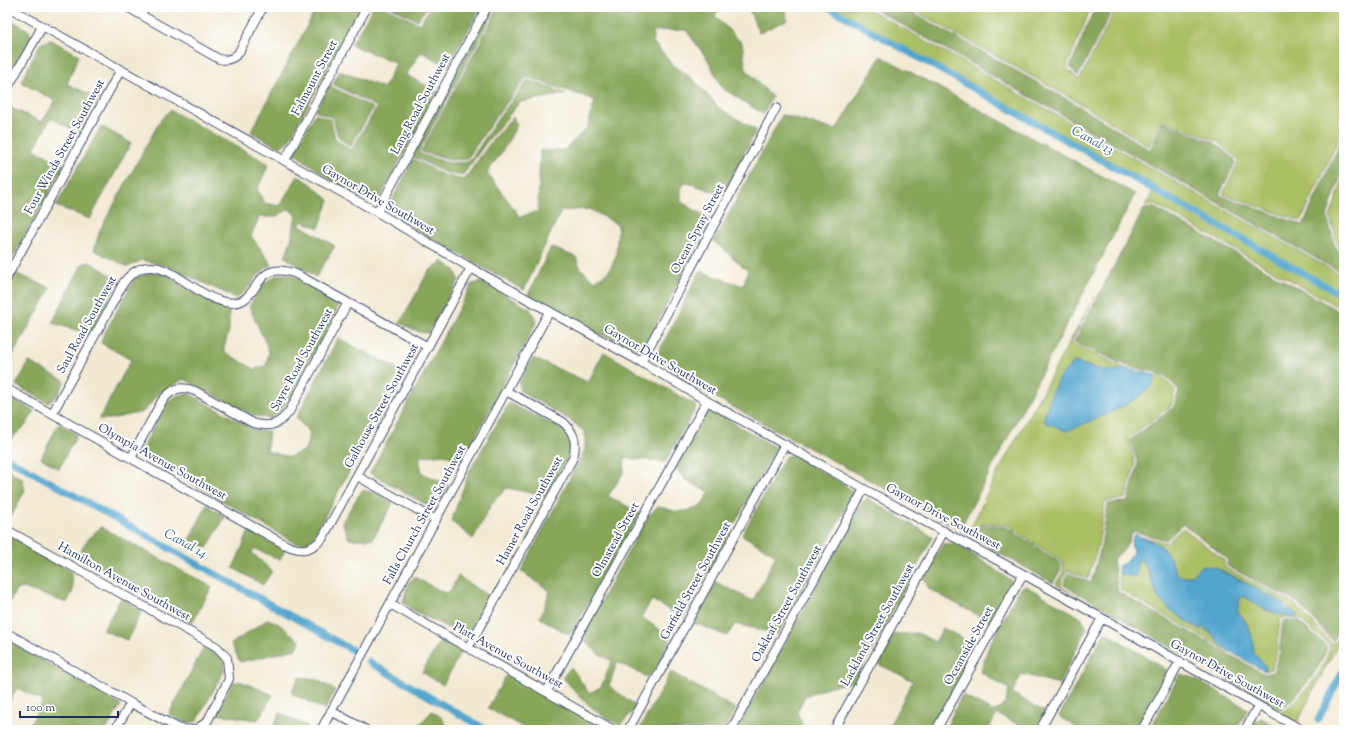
<svg xmlns="http://www.w3.org/2000/svg" width="1351" height="737" viewBox="0 0 1351 737" font-family="'Sorts Mill Goudy',serif">
<style>
.green{fill:#aac065;stroke:#627862}
.forest{fill:#87a65a;stroke:#516a5c}
.water{fill:#53a5ce;stroke:#376a96}
.lines{fill:none;stroke-linecap:round;stroke-linejoin:round}
.canal{stroke:#53a5ce;stroke-width:7}
.minor-casing{stroke:#3b4b6f;stroke-width:10}
.minor{stroke:#fff;stroke-width:8}
.labels{text-anchor:middle;dominant-baseline:central;stroke-width:4;stroke-linejoin:round;paint-order:stroke}
.street-label{font-size:12px;fill:#1b2f5e;stroke:#fff}
.water-label{font-size:13px;font-style:italic;fill:#315e8b;stroke:#fff}
</style>
<rect width="100%" height="100%" fill="#fff"/>
<filter id="ink" filterUnits="userSpaceOnUse"><feTurbulence type="fractalNoise" baseFrequency=".025" numOctaves="2"/><feDisplacementMap in="SourceGraphic" scale="8" xChannelSelector="R" yChannelSelector="G"/><feConvolveMatrix kernelMatrix="1 2 1 2 8 2 1 2 1" color-interpolation-filters="sRGB"/></filter>
<filter id="wash" filterUnits="userSpaceOnUse"><feTurbulence type="fractalNoise" baseFrequency=".012" numOctaves="4" result="noise"/><feDisplacementMap in="SourceGraphic" scale="16" xChannelSelector="R" yChannelSelector="G"/><feGaussianBlur stdDeviation="0.9" result="paint"/><feColorMatrix in="noise" values="0 0 0 0 0 0 0 0 0 0 0 0 0 0 0 0 0 1.4 0 .05"/><feComposite in="paint" operator="in"/></filter>
<g filter="url(#wash)">
<rect width="100%" height="100%" fill="#f2e9d2"/>
<path class="green" d="M828 7H865L1344 277V310L1156 205 1145 206 1156 186Z
M908 7H1091L1067 66 1068 69 1078 79 1081 77 1117 7H1344V127L1301 221 1223 194 1239 161 1217 141 1161 120 1149 146 1073 99Z
M1344 177V251L1339 248 1330 217Z
M1095 296 1071 343 1127 369C1111 377 1090 365 1074 362L1059 378 1052 392 1045 422 1049 424C1066 421 1087 421 1104 415 1118 410 1157 391 1155 375L1162 376 1175 390 1171 406 1128 438 1135 464 1126 498 1105 502 1098 546 1088 579 1067 570 1061 584 1062 588 1133 629 1056 584 1063 572V562L1007 525 981 523 975 538 968 534 993 481Z
M1183 528 1224 560 1225 568 1295 604 1331 643H1335L1344 626V632L1297 723 1281 713C1300 700 1326 670 1330 646L1300 619 1282 618 1280 620 1276 654 1271 669 1264 671 1266 667 1252 651C1254 637 1248 620 1237 611L1241 596C1250 598 1256 604 1264 609 1272 613 1281 612 1289 617L1292 612 1285 604 1222 570 1201 566 1191 576 1181 577C1174 572 1174 567 1171 560 1168 554 1164 552 1162 546L1143 537 1167 543Z
M1139 559 1144 563 1159 599 1194 626 1208 631 1229 652 1121 590 1119 574H1137V561Z"/>
<path class="forest" d="M317 7H361L289 140 280 148 251 132Z
M373 7H385L419 24 431 7H481L448 66 421 52 406 75 437 91 381 196 370 200 338 185 294 153 315 114 331 120 335 138 351 151 377 107 333 84 340 71 384 88 396 63 351 45Z
M391 7H427L417 20Z
M491 7H496L419 151V154L449 163 469 162 500 116 528 80 567 94 520 102 488 140 462 176 444 172 414 157 410 158Z
M499 7H719L715 16 742 43 746 69 772 97 763 114 722 88 708 60 686 30 653 31V42L672 64 694 80 719 108 756 130 723 195 685 182 681 189V202L711 219 643 350 599 334 528 295 551 247 576 257 581 269 595 281 608 272 616 257 618 225 590 209 561 211 524 290 419 232 393 214 391 203 413 159 443 175 464 180 491 142 513 117 517 125 505 147 487 173 520 217 538 211 540 151 564 150 587 128 595 100 527 77 497 115 467 159 450 160 421 152Z
M748 7H786L787 20 759 33Z
M871 7H902L1072 102 1150 150 1162 122 1215 143 1236 161 1219 195 1303 225 1344 135V167L1327 216 1336 250 1344 254V274Z
M1095 7H1114L1078 76 1070 67Z
M7 18 28 30 32 36 7 82Z
M51 40 79 55 67 84 100 99 81 134 51 118 34 149 64 165 7 268V106L42 122 55 101 21 82 40 44Z
M881 56 1135 194 960 529 683 380 657 355 700 271 743 286 748 271 714 241 782 115 836 130Z
M330 83 332 87 373 108 350 147 338 136 333 118 315 111Z
M170 110 269 164 257 189 264 203 279 206 298 176 310 183 329 200 319 228 301 221 300 225 335 246 316 277 285 257 291 240 296 215 289 209 275 217H259L251 236 272 265C256 271 252 290 236 298L167 266 142 260 128 267 94 250 100 230 161 119Z
M101 126 131 143 90 219 56 206Z
M1155 208 1344 314V620L1333 641 1297 602 1227 566 1228 559 1183 524 1166 540 1133 531 1124 550 1113 559 1118 592 1264 674 1273 672 1279 655 1283 621H1298L1327 647C1319 672 1300 693 1280 710L1064 585 1068 573 1091 583 1101 547 1108 504 1128 501 1138 464 1130 440 1174 407 1179 390 1163 374 1127 366 1074 342 1144 209Z
M442 261 455 270 459 280 428 333 419 332 400 323 428 272Z
M89 262 120 280 90 334 52 323 82 264Z
M150 272 164 274 229 312V331L223 351 254 369 266 366 269 351 249 306 263 284 277 275 290 274 340 304 286 407 271 419 252 415 184 379 159 394 143 412 111 419H99L131 360 101 343 103 336 135 278Z
M15 273 51 288 7 365V288Z
M482 282 530 309 537 321 462 462 444 454 419 457 422 473 448 485 442 499 429 506 370 473 472 284Z
M338 338 404 372 310 543H295L144 455 143 447 167 403 178 395 190 394 257 431H269L267 451 289 457 305 450 310 433 296 418Z
M604 352 697 406 665 462 625 458 624 472 608 496 640 513 570 635 540 618 550 591 521 571 585 450V432L570 420 520 391 519 382 533 358 588 382Z
M29 362 65 381 58 395 48 403 16 385Z
M10 397 34 411 26 425 9 441 7 439V404Z
M509 403 564 430 572 443 566 461 546 496 507 488 492 503 473 539 451 521 470 470Z
M710 409 776 448 683 618 652 600 641 617 671 637 657 668 647 677 617 662 609 686 635 705 633 712 620 725C596 715 579 697 563 677L571 667 589 693 601 687 612 661 597 653 581 637 648 516 658 506 677 512 699 508 710 492 686 481 675 467 706 411Z
M59 423 77 434 59 469 41 458Z
M792 455 845 485 854 493 778 634 735 624 727 636 694 623 716 582 753 601 776 555 742 535 785 457Z
M7 469 22 478 25 490 12 515 7 514Z
M362 490 379 494 393 503 373 539H349L342 522Z
M867 498 933 537 854 682 831 686 805 696 797 712 803 726 800 730H737L862 503Z
M207 505 225 517 207 548 189 540Z
M982 525 1006 527 1061 563 1060 571 1053 583 990 548 978 537Z
M101 527 212 587 192 623 80 558C81 544 91 536 101 527Z
M250 529 285 550 280 560 256 549 251 552 272 571 263 585 233 568Z
M7 534 71 571 73 591 67 603 23 588 16 590 7 607Z
M956 543 1012 581 992 623 929 589 924 578 943 544Z
M458 576 488 596C484 610 477 629 464 636L411 609 403 602 408 583 414 577 445 593 450 591Z
M1026 586 1082 618 1087 628 1059 684 1022 674 1012 693 1045 712 1034 730H1030L997 714 988 730H945L962 695 992 711 998 710 1006 702 1009 689 980 672 989 646 1020 588Z
M121 598 142 611 127 640 103 630Z
M268 619 279 624 300 641 297 649 240 662 231 644Z
M943 628 978 646 930 730H887L913 681 880 665 885 646 894 634 918 633 935 642Z
M1105 632 1167 670 1135 730H1080L1059 716Z
M442 638 462 650 443 685 422 672Z
M7 640 121 705 106 730H27L43 701 17 688 7 707Z
M205 645 219 652 225 662 224 671 197 721 185 723 169 714Z
M508 672 607 730H528L488 708Z
M671 672 736 709 725 730H639Z
M1180 674 1191 677 1248 709 1236 730H1149Z
M299 677 316 679 335 690 325 710 291 693Z
M233 682H242L273 695 258 720 216 714Z
M432 711 442 718 448 730H418L419 725Z
M280 713 307 726 309 730H271Z
M1261 718 1282 730H1250L1255 722Z"/>
<path class="water" d="M1074 362 1097 369 1111 371 1127 369 1155 375C1161 395 1083 424 1067 431L1045 422 1044 418 1052 392 1059 378Z
M1135 534 1162 546C1164 553 1168 554 1171 560 1174 567 1174 572 1181 577L1191 576 1201 566 1214 567 1280 601 1287 609 1297 614 1295 618C1290 618 1270 611 1265 609 1256 605 1250 598 1241 596L1237 611C1245 618 1257 641 1252 651L1266 667 1264 671 1227 650 1218 642 1214 635 1203 627 1200 629C1189 622 1165 609 1158 597 1152 585 1150 568 1139 559L1137 562 1136 577 1119 574 1118 566 1127 561 1133 552 1131 542Z"/>
<g class="lines">
<path class="canal" d="M828 7 1344 296
M7 458 352 650
M369 662 487 730
M1318 720 1344 669"/>
</g>
</g>
<g filter="url(#ink)">
<g class="lines">
<g class="minor-casing">
<path id="minor" d="M8 7 377 212 471 268 641 362 707 401 864 489 1023 574 1302 730
M127 7 219 59C227 61 234 59 239 52L263 7
M7 89 42 27
M285 160 367 7
M377 212 487 7
M7 277 120 71
M641 362 776 108
M7 389 286 545C301 552 310 551 322 539L471 268
M52 414 124 282C156 241 190 296 225 302 264 309 248 257 296 274L428 347
M131 458 162 401C172 389 180 385 195 391L253 423C269 428 279 425 289 412L347 304
M357 476 436 520
M7 530 217 647 227 658 229 679 207 722 195 730 180 729 131 703 7 633
M390 604 614 730
M468 648 573 458C577 443 575 433 563 422L506 391
M547 691 707 401
M331 711 366 730
M115 730 131 703
M321 730 549 312
M628 730 785 444
M731 730 864 489
M834 730 944 531
M936 730 1023 574
M1040 730 1102 618
M1142 730 1180 661
M1245 730 1258 706"/>
</g>
<use href="#minor" class="minor"/>
</g>
</g>
<g class="labels">
<g class="street-label">
<text transform="translate(315 78) rotate(-62)">Falmount Street</text>
<text transform="translate(421 104) rotate(-62)">Lang Road Southwest</text>
<text transform="translate(65 147) rotate(-61)">Four Winds Street Southwest</text>
<text transform="translate(378 200) rotate(30)">Gaynor Drive Southwest</text>
<text transform="translate(698 229) rotate(-62)">Ocean Spray Street</text>
<text transform="translate(87 325) rotate(-61)">Saul Road Southwest</text>
<text transform="translate(302 360) rotate(-61)">Sayre Road Southwest</text>
<text transform="translate(660 360) rotate(30)">Gaynor Drive Southwest</text>
<text transform="translate(382 406) rotate(-61)">Galhouse Street Southwest</text>
<text transform="translate(162 462) rotate(29)">Olympia Avenue Southwest</text>
<text transform="translate(530 511) rotate(-61)">Hamer Road Southwest</text>
<text transform="translate(425 515) rotate(-61)">Falls Church Street Southwest</text>
<text transform="translate(943 517) rotate(28)">Gaynor Drive Southwest</text>
<text transform="translate(616 540) rotate(-61)">Olmstead Street</text>
<text transform="translate(696 581) rotate(-61)">Garfield Street Southwest</text>
<text transform="translate(124 582) rotate(29)">Hamilton Avenue Southwest</text>
<text transform="translate(787 604) rotate(-61)">Oakleaf Street Southwest</text>
<text transform="translate(878 625) rotate(-61)">Lackland Street Southwest</text>
<text transform="translate(969 646) rotate(-61)">Oceanside Street</text>
<text transform="translate(508 656) rotate(29)">Platt Avenue Southwest</text>
<text transform="translate(1227 674) rotate(29)">Gaynor Drive Southwest</text>
</g>
<g class="water-label">
<text transform="translate(1092 141) rotate(29)">Canal 13</text>
<text transform="translate(185 544) rotate(29)">Canal 14</text>
</g>
</g>
<rect width="1351" height="737" fill="none" stroke="#fff" stroke-width="24"/>
<path d="M20 711v6h98v-6" fill="none" stroke="#1b2f5e" stroke-width="2"/>
<text x="26" y="711" font-size="12" fill="#1b2f5e" stroke="#ffffff" stroke-width="3" paint-order="stroke">100 m</text>
</svg>
